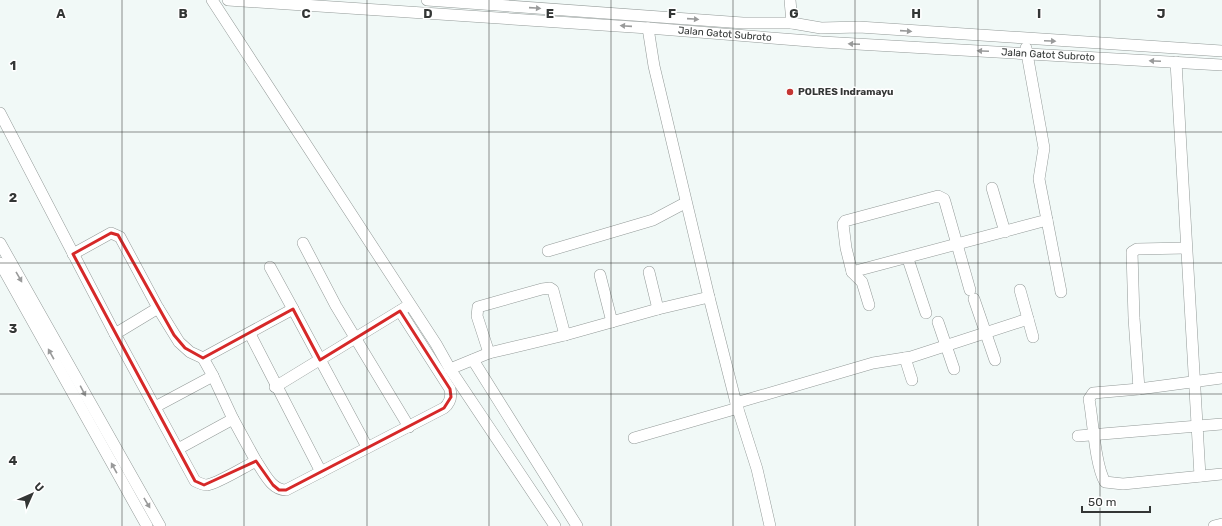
<svg xmlns="http://www.w3.org/2000/svg" width="1222" height="526" viewBox="0 0 1222 526" font-family="Rubik,sans-serif">
<style>
.lines{fill:none;stroke-linecap:round;stroke-linejoin:round}
.minor-casing{stroke:#939a98;stroke-width:12}
.minor{stroke:#fff;stroke-width:11}
.oneway{fill:#999a9a}
.marked{fill:none;stroke:#d62828;stroke-width:3;stroke-linejoin:round}
.grid{fill:none;stroke:#333635;stroke-width:1;stroke-opacity:0.55}
.poi-dot{fill:#c43633;stroke:#fff;stroke-width:1.5}
.labels{text-anchor:middle;dominant-baseline:central;stroke-width:3;stroke-linejoin:round;paint-order:stroke}
.street-label{font-size:10px;fill:#333635;stroke:#fff}
.poi-label{font-size:10px;font-weight:bold;fill:#333635;stroke:#fff;text-anchor:start}
.grid-label{font-size:13px;text-anchor:middle;font-weight:bold;fill:#333635;stroke:#fff;stroke-width:3;stroke-linejoin:round;paint-order:stroke}
</style>
<rect width="100%" height="100%" fill="#f1f9f7"/>
<g class="lines">
<g class="minor-casing">
<g id="minor">
<path d="M212 0 436 344 450 369 555 526"/>
<path id="s1" d="M228 0 648 28 822 42 1222 65"/>
<path d="M427 0 743 23H792L821 28 859 27 1222 51"/>
<path d="M790 0 792 23"/>
<path d="M648 28 654 66 709 297"/>
<path d="M1176 62 1200 476"/>
<path d="M0 113 115 334 195 481C199 483 203 485 207 485 219 483 244 467 256 461 264 472 271 490 286 490L444 408C450 403 452 397 450 389L400 311"/>
<path d="M992 188 1005 232"/>
<path d="M1047 220 1061 292"/>
<path d="M0 243 160 526"/>
<path d="M303 243 336 306 409 427"/>
<path d="M548 251 653 220 685 203"/>
<path d="M73 254 111 233 120 237 158 308 115 334"/>
<path d="M908 259 926 313"/>
<path d="M0 263 147 526"/>
<path d="M270 267 293 309"/>
<path d="M649 272 658 309"/>
<path d="M852 272 846 248 843 224 845 221 938 196 944 199 945 202 970 290"/>
<path d="M600 275 612 322"/>
<path d="M1020 290 1033 337"/>
<path d="M974 299 995 360"/>
<path d="M869 305 862 282 852 272 1047 220 1039 179 1044 148 1026 48"/>
<path d="M938 322 954 369"/>
<path d="M250 334 321 472"/>
<path d="M489 353 477 316 478 307 542 289 550 288 553 290 565 335"/>
<path d="M203 358 293 309 367 447"/>
<path d="M905 358 912 380"/>
<path d="M473 360 577 526"/>
<path d="M450 369 489 353 565 335 658 309 709 297 736 403 757 469 770 526"/>
<path d="M1222 378 1139 389 1093 393 1089 399C1093 420 1095 465 1105 482L1123 484 1222 474"/>
<path d="M275 387 406 307"/>
<path d="M1139 389 1134 318 1132 252 1137 249 1186 248"/>
<path d="M736 403 873 363 911 357 1028 319"/>
<path d="M155 407 213 376 203 358 190 352 179 342 158 308"/>
<path d="M233 419 256 461"/>
<path d="M1078 436 1222 424"/>
<path d="M634 438 738 408"/>
<path d="M178 449 233 419 213 376"/>
<path d="M1214 526 1222 524"/>
</g>
</g>
<use href="#minor" class="minor"/>
</g>
<defs><path id="oneway-solid" d="M-6-.8H1V-3.2L6.5 0L1 3.2V.8H-6Z"/></defs>
<g class="oneway">
<use href="#oneway-solid" transform="translate(535 8) rotate(4)"/>
<use href="#oneway-solid" transform="translate(693 19) rotate(4)"/>
<use href="#oneway-solid" transform="translate(626 26) rotate(-176)"/>
<use href="#oneway-solid" transform="translate(906 31) rotate(4)"/>
<use href="#oneway-solid" transform="translate(1050 41) rotate(3)"/>
<use href="#oneway-solid" transform="translate(854 44) rotate(-177)"/>
<use href="#oneway-solid" transform="translate(983 51) rotate(-177)"/>
<use href="#oneway-solid" transform="translate(1155 61) rotate(-177)"/>
<use href="#oneway-solid" transform="translate(19 277) rotate(60)"/>
<use href="#oneway-solid" transform="translate(51 354) rotate(-119)"/>
<use href="#oneway-solid" transform="translate(83 391) rotate(62)"/>
<use href="#oneway-solid" transform="translate(114 468) rotate(-119)"/>
<use href="#oneway-solid" transform="translate(147 503) rotate(59)"/>
</g>
<path class="marked" d="M111 233 118 235 174 335 185 348 203 358 293 309 320 360 400 311 450 389 451 397 444 408 286 490H279L273 485 256 461 204 485 195 481 73 254Z"/>
<path class="grid" d="M122 0V526M244 0V526M367 0V526M489 0V526M611 0V526M733 0V526M855 0V526M978 0V526M1100 0V526M0 132H1222M0 263H1222M0 394H1222"/>
<circle class="poi-dot" cx="790" cy="92" r="4"/>
<g class="labels">
<g class="street-label">
<text stroke="none"><textPath href="#s1" startOffset="498">Jalan Gatot Subroto</textPath></text>
<text stroke="none"><textPath href="#s1" startOffset="822">Jalan Gatot Subroto</textPath></text>
</g>
<g class="poi-label">
<text x="798" y="92">POLRES Indramayu</text>
</g>
</g>
<g class="grid-label">
<text x="61" y="18">A</text>
<text x="183" y="18">B</text>
<text x="306" y="18">C</text>
<text x="428" y="18">D</text>
<text x="550" y="18">E</text>
<text x="672" y="18">F</text>
<text x="794" y="18">G</text>
<text x="916" y="18">H</text>
<text x="1039" y="18">I</text>
<text x="1161" y="18">J</text>
<text x="13" y="70">1</text>
<text x="13" y="202">2</text>
<text x="13" y="333">3</text>
<text x="13" y="465">4</text>
</g>
<g transform="translate(32 494) rotate(45)" stroke="#ffffff" stroke-width="3" paint-order="stroke">
<path d="M0-3L7 15L0 10L-7 15Z" fill="#333635"/>
<text y="-6" font-size="11" font-weight="bold" text-anchor="middle" fill="#333635">U</text>
</g>
<path d="M1082 506v6h68v-6" fill="none" stroke="#333635" stroke-width="2"/>
<text x="1088" y="506" font-size="12" fill="#333635" stroke="#ffffff" stroke-width="3" paint-order="stroke">50 m</text>
</svg>
